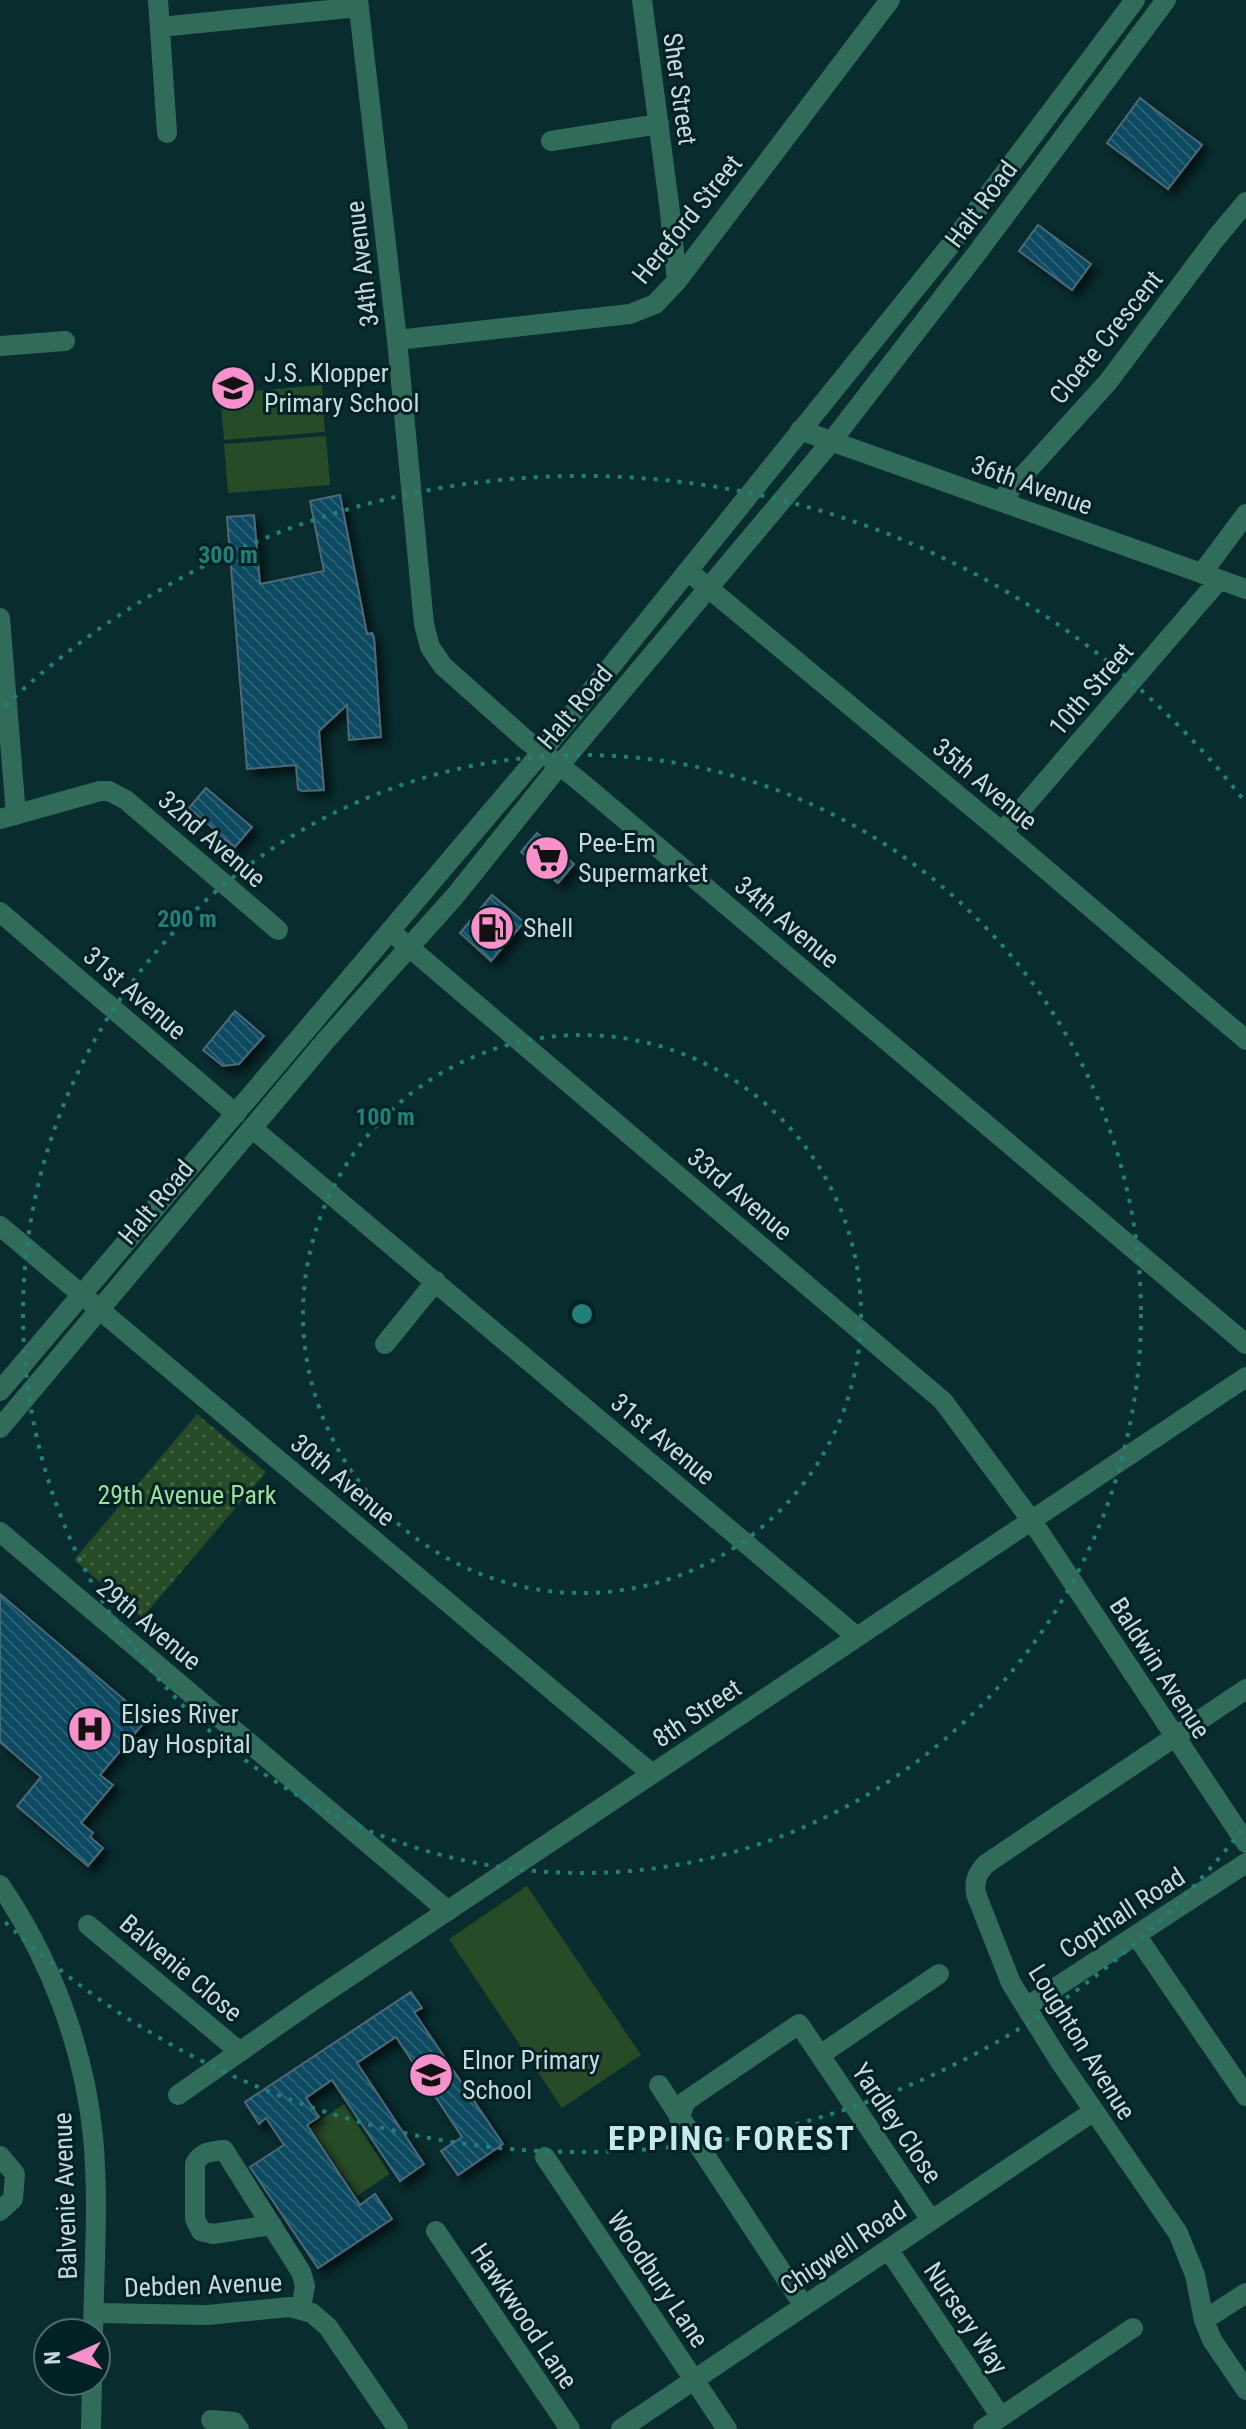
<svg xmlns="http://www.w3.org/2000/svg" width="1246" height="2429" viewBox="0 0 1246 2429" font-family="'Roboto Condensed',sans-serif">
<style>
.park{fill:url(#park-dots)}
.pitch{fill:#274a27}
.building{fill:url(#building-back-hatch);stroke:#4e6977;stroke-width:2;filter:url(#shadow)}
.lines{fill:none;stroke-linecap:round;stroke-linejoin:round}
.minor{stroke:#316c5b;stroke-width:20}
.tertiary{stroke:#316c5b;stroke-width:20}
.ring{fill:none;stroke:#218079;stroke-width:4;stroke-dasharray:4 8}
.labels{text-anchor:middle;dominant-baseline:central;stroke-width:6;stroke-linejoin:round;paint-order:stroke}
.street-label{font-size:26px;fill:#c7d9db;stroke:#002225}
.poi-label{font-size:26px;fill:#c7d9db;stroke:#002225;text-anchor:start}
.park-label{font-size:26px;fill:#9ce19b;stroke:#002225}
.district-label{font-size:34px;font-weight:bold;letter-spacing:2px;fill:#c4eaec;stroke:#002225}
.centre{fill:#218079;stroke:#002225;stroke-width:4}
.ring-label{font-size:24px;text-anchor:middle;font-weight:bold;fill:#218079;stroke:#002225;stroke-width:6;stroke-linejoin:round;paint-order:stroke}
</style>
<defs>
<pattern id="park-dots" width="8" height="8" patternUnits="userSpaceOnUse" patternTransform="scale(2)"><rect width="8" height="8" fill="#274a27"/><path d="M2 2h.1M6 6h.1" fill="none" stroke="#456446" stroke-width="1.8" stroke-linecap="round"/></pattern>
<pattern id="building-back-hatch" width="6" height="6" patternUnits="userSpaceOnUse" patternTransform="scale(2)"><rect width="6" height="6" fill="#0a4860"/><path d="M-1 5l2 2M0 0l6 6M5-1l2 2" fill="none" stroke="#2c6276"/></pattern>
<filter id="shadow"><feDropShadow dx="6" dy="6" stdDeviation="4" flood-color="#0009"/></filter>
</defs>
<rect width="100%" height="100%" fill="#092c2e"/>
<path class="park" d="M197 1414 266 1472 142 1618 74 1560Z"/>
<path class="pitch" d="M322 385 325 432 224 440 220 394Z
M326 436 330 485 228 493 224 444Z
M527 1886 641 2055 562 2108 449 1939Z
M344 2104 390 2174 357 2196 310 2127Z"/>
<path class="building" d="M1140 98 1202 145 1168 189 1107 143Z
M1038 225 1091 264 1072 290 1019 251Z
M340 495 367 634 372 633 374 637 381 737 349 740 347 705 319 731 324 790 302 791 298 789 296 765 247 769 227 517 254 515 260 584 324 571 310 501Z
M206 788 252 827 235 847 213 831 214 829 189 808Z
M537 833 574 864 558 883 521 852Z
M492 895 524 922 491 961 460 933Z
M235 1011 264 1036 239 1064 223 1066 203 1050Z
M0 1594 147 1719 100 1775 113 1785 81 1823 93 1833 90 1837 103 1848 88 1866 17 1806 41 1777 0 1742Z
M411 1992 422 2008 414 2012 503 2144 458 2175 441 2151 462 2137 396 2037 357 2063 424 2164 400 2181 332 2080 306 2098 319 2117 307 2125 360 2205 375 2194 392 2219 318 2268 250 2167 284 2145 266 2118 259 2124 245 2102Z"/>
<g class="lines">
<path class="minor" d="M158 0 167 133
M358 0 397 340 424 624 430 647 443 666 525 739 577 779 1246 1344
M642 0 669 204 677 281
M160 27 359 7
M551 141 659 124
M397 340 630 314 655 304 677 281 890 0
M0 346 65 341
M800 430 1246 589
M1000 501 1108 382 1216 238 1246 202
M688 571 1002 832 1246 1040
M1202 573 1246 514
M0 618 16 815
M0 819 100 791H109L126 800 278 930
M1002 832 1219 580
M0 912 236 1114
M390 931 943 1401 1032 1521 1246 1843
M252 1128 857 1637
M0 1226 652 1774
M385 1344 436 1281
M0 1532 448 1911
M1246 1689 986 1864C977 1874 974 1880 976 1894L1011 1983 1059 2060 1178 2233 1195 2275 1204 2320 1212 2340 1246 2390
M88 1925 240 2052
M1136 1935 1246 2096
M1026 2007 1246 1863
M820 2055 939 1974
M659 2085 804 2306
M178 2095 311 2002 1246 1377
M679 2118 686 2101 799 2024 931 2220
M0 2156 15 2174 13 2199 0 2211
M545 2157 727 2429
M272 2225 213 2234 201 2231 195 2219V2164C201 2151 211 2152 224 2150L301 2272 305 2286 301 2308
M436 2231 570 2429
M888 2249 1001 2417
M94 2313 207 2315 290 2307 312 2313 328 2327 398 2429
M1204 2320 1246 2293
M211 2420 234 2422 239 2429
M621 2429 1094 2111
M983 2429 1133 2328"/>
<path class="tertiary" d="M0 1391 541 753 949 247 1135 0
M0 1428 327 1039 455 896 559 766 831 442 977 253 1166 0
M0 1885C50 1958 84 2047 93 2136 99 2201 94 2268 93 2333
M91 2429 92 2381"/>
</g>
<g class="ring">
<circle cx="582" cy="1314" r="279"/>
<circle cx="582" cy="1314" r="559"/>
<path d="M1242 1830A838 838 0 0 1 5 1922M5 706A838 838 0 0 1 1242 798"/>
</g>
<defs>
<g id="school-disc" transform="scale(2.3)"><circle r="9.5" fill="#f890cb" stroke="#002225"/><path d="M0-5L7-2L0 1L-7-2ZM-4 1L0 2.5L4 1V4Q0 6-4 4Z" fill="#111"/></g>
<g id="supermarket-disc" transform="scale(2.3)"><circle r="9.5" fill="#f890cb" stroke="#002225"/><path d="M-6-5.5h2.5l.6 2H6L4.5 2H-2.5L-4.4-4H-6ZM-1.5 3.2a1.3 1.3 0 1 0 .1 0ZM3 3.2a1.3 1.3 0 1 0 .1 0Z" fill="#111"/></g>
<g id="fuel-disc" transform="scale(2.3)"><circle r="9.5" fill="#f890cb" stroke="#002225"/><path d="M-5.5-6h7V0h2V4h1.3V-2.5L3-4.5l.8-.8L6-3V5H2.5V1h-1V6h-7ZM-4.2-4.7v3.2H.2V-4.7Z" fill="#111"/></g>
<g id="hospital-disc" transform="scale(2.3)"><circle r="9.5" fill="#f890cb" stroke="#002225"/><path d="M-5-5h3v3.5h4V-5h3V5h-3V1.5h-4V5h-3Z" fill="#111"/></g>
</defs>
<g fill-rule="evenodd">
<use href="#school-disc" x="233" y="388"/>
<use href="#supermarket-disc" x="547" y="858"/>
<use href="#fuel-disc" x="492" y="928"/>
<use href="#hospital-disc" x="90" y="1729"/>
<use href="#school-disc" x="431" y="2075"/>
</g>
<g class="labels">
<g class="street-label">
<text transform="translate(680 89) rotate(82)">Sher Street</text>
<text transform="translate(981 204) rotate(-53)">Halt Road</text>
<text transform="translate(687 219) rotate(-51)">Hereford Street</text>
<text transform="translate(362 264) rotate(-97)">34th Avenue</text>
<text transform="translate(1106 337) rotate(-51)">Cloete Crescent</text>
<text transform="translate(1032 485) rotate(20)">36th Avenue</text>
<text transform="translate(1091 689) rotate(-49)">10th Street</text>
<text transform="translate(575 707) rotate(-50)">Halt Road</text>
<text transform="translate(985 784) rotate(40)">35th Avenue</text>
<text transform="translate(212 839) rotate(41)">32nd Avenue</text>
<text transform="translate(787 922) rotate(40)">34th Avenue</text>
<text transform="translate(135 993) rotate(41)">31st Avenue</text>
<text transform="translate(740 1194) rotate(40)">33rd Avenue</text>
<text transform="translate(156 1202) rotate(-50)">Halt Road</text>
<text transform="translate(663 1439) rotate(40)">31st Avenue</text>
<text transform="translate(343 1480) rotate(40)">30th Avenue</text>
<text transform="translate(149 1624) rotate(40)">29th Avenue</text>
<text transform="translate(1160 1668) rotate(57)">Baldwin Avenue</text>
<text transform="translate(697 1713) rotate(-34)">8th Street</text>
<text transform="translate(1122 1913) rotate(-33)">Copthall Road</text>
<text transform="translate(181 1968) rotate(40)">Balvenie Close</text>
<text transform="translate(1082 2042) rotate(58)">Loughton Avenue</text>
<text transform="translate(897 2123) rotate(56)">Yardley Close</text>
<text transform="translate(65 2196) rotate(-92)">Balvenie Avenue</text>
<text transform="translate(843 2248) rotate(-34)">Chigwell Road</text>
<text transform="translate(658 2279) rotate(56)">Woodbury Lane</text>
<text transform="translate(203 2285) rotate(-2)">Debden Avenue</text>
<text transform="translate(524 2316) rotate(56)">Hawkwood Lane</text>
<text transform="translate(966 2318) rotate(56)">Nursery Way</text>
</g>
<g class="poi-label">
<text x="264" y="373">J.S. Klopper<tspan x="264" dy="30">Primary School</tspan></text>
<text x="578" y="843">Pee-Em<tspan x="578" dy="30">Supermarket</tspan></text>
<text x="523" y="928">Shell</text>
<text x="121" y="1714">Elsies River<tspan x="121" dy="30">Day Hospital</tspan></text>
<text x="462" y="2060">Elnor Primary<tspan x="462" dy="30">School</tspan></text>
</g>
<g class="park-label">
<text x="187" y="1495">29th Avenue Park</text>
</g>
<g class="district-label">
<text x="732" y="2138">EPPING FOREST</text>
</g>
</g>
<circle cx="582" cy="1314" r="12" class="centre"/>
<g class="ring-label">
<text x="228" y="563">300 m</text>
<text x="187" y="927">200 m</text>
<text x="385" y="1125">100 m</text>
</g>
<g transform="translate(72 2357) rotate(267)"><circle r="38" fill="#002225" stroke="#506b6e" stroke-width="2"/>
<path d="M0-6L14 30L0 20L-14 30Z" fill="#f890cb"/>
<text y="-12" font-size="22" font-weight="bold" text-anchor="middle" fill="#c7d9db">N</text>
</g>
</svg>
